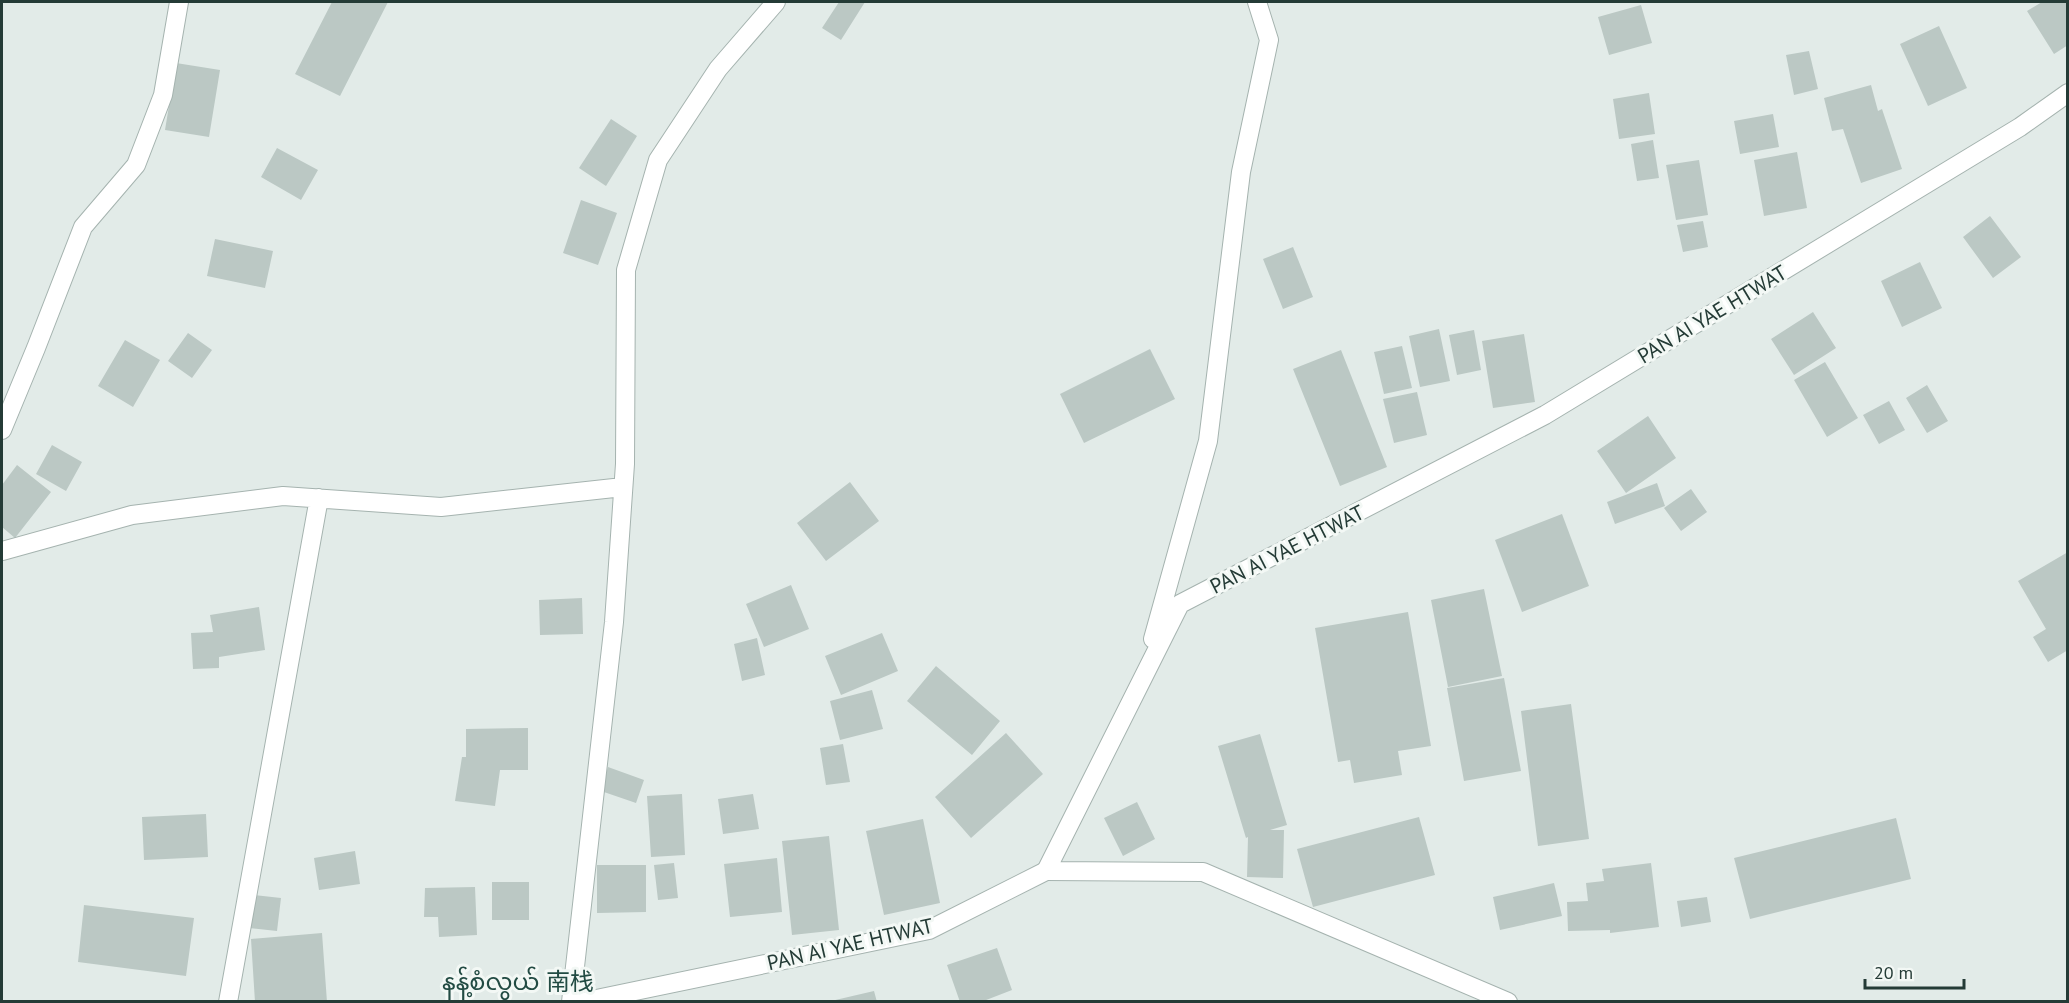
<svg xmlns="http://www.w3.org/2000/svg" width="2069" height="1003" viewBox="0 0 2069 1003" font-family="'PT Sans','Noto Sans SC','Noto Sans Myanmar',sans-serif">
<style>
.building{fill:#bbc8c4}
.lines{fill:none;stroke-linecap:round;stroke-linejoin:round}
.minor-casing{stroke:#a5b3af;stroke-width:20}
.tertiary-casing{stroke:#a5b3af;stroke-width:20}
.minor{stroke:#fff;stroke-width:18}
.tertiary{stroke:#fff;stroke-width:18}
.labels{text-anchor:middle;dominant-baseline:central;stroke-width:6;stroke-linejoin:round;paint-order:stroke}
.street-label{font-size:21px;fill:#243b36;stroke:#f3f8f5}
.quarter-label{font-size:24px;fill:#224b43;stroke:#f3f8f5}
</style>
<rect width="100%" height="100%" fill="#e2ebe8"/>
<path class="building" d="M332 2H388L340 96 295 74Z
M839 2H865L841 40 822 28Z
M2042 2H2068V45L2054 54 2027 11Z
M1641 5 1652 43 1609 55 1598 17Z
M1939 26 1967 88 1928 106 1900 44Z
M1809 51 1818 89 1794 95 1786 55Z
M176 63 220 70 209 137 165 130Z
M1871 85 1878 111 1882 109 1902 169 1861 183 1843 129 1832 131 1824 98Z
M1649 93 1655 134 1619 139 1613 99Z
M1773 114 1779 147 1740 154 1734 121Z
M611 119 637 136 606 186 579 168Z
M1653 140 1659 178 1637 181 1631 144Z
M277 148 318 170 301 200 261 177Z
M1797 152 1807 208 1764 216 1754 160Z
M1699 160 1708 215 1676 220 1666 165Z
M581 200 617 213 598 265 563 253Z
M1990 216 2021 257 1993 278 1963 237Z
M1703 221 1708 247 1683 252 1677 225Z
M215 239 273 251 265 288 207 276Z
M1293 247 1313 297 1283 309 1263 259Z
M1920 262 1942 308 1902 327 1881 281Z
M1813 312 1836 348 1794 375 1771 339Z
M1439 329 1450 381 1420 387 1409 336Z
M1474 330 1481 370 1457 375 1449 335Z
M188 333 212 350 192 378 168 361Z
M1524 334 1535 402 1493 408 1482 341Z
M125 340 160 360 133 407 98 386Z
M1402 346 1412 388 1384 394 1374 352Z
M1150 349 1175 399 1084 443 1060 394Z
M1341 350 1387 467 1340 486 1293 369Z
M1825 362 1858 418 1827 437 1794 380Z
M1927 385 1948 421 1927 433 1906 398Z
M1417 392 1427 435 1394 443 1383 399Z
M1889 401 1905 430 1879 444 1863 415Z
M1648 416 1676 458 1626 493 1597 451Z
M52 445 82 462 66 491 36 474Z
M17 465 51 492 15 538 2 527V485Z
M850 482 879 521 826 561 797 523Z
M1657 483 1665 506 1615 524 1607 502Z
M1691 489 1707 512 1681 531 1664 508Z
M1562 514 1589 586 1522 612 1495 540Z
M2068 552V650L2048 662 2033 637 2046 629 2018 581Z
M791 585 809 629 764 647 746 604Z
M1484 589 1502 676 1448 687 1431 600Z
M582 598 583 634 540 635 539 600Z
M259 607 265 650 219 657V668L193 669 191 633 213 632 210 615Z
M1408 612 1431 746 1398 751 1402 775 1354 783 1350 760 1338 762 1315 628Z
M882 633 898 671 841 695 825 656Z
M757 638 765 675 742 681 734 644Z
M936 666 1000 721 972 755 907 701Z
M1504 678 1521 771 1464 781 1447 688Z
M872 690 883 729 840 740 830 701Z
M1571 704 1589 839 1538 846 1521 711Z
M528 728V770H500L495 806 455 801 462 757H466V729Z
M1006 733 1043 774 971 838 935 797Z
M1260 734 1287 825 1270 830H1284L1283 878 1247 877 1248 837 1246 838 1218 746Z
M843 744 850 782 826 785 820 748Z
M608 767 644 780 636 803 601 791Z
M682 794 685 855 651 857 647 796Z
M753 794 759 829 723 834 718 799Z
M1137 802 1155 839 1123 856 1104 818Z
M206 814 208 857 144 860 142 817Z
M1419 817 1435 875 1313 907 1297 849Z
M1896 818 1911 879 1750 919 1734 858Z
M923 819 940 903 884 915 866 831Z
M829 836 839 930 792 935 782 841Z
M355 851 360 884 319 890 314 858Z
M777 858 782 912 730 917 724 864Z
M674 863 678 898 658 900 654 865Z
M1651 863 1659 927 1610 933V930L1568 931 1567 902 1588 901 1586 883 1604 881 1602 869Z
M597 865H646V912L597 913Z
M492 882H529V920H492Z
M1554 883 1562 916 1500 930 1493 897Z
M475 887 477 935 439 937 438 917H424L425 888Z
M254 895 281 898 277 931 249 928Z
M1707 897 1711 922 1681 927 1677 901Z
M84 905 194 918 186 976 78 962Z
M322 933 327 1002H255L251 939Z
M997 948 1012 990 981 1002H960L947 965Z
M874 991 877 1002H831V1001Z"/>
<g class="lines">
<g class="minor-casing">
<path id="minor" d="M2 430 36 348 83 227 136 165 163 95 179 2
M2 551 132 515 283 496 441 507 623 487
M1153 639 1208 441 1241 172 1269 40 1257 2
M228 1002 319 498
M571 1002 614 622 625 464 626 270 658 160 718 69 776 2
M1508 1002 1203 872 1046 871 1180 604 1545 415 2020 127 2068 93"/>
</g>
<g class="tertiary-casing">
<path id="tertiary" d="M582 1002 929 930 1046 871"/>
</g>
<use href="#minor" class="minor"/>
<use href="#tertiary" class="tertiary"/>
</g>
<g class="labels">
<g class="street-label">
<text transform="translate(1712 314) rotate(-31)">PAN AI YAE HTWAT</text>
<text transform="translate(1287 549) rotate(-27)">PAN AI YAE HTWAT</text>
<text transform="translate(850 944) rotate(-13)">PAN AI YAE HTWAT</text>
</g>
<g class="quarter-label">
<text x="518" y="981">နန့်စံလွယ် 南栈</text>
</g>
</g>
<rect width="2069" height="1003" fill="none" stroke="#243b36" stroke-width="6"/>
<path d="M1865 979v9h99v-9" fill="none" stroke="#243b36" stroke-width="3"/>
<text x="1874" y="979" font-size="18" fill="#243b36" stroke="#f3f8f5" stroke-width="4.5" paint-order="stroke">20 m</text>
</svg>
